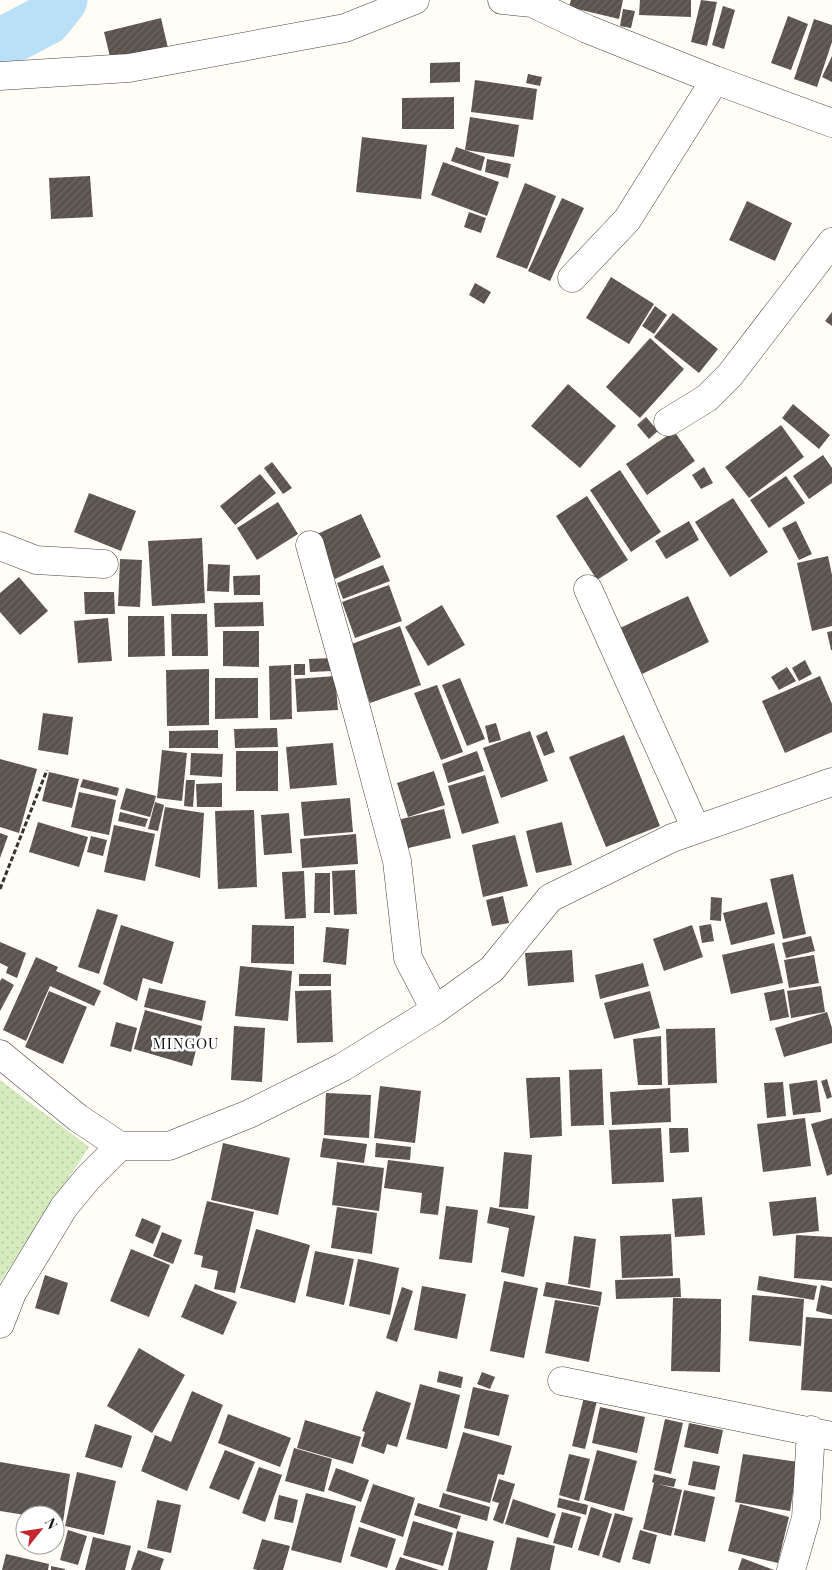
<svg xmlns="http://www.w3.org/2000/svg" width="832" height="1570" viewBox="0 0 832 1570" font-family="'Playfair Display',serif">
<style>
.grass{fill:url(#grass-dots)}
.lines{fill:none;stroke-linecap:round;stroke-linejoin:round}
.river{stroke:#b9e0f7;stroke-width:51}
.building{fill:url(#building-hatch)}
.minor-casing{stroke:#444;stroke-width:29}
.path{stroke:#333;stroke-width:3;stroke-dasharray:5 2.5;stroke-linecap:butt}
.minor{stroke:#fff;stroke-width:28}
.labels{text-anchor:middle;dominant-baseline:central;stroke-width:5;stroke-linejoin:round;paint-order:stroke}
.neighbourhood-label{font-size:15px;letter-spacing:1px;fill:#111;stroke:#fff}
</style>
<defs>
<pattern id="grass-dots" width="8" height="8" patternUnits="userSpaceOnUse" patternTransform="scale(1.25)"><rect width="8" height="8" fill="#d5ebbd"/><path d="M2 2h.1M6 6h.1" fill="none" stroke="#b6c8a1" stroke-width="1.8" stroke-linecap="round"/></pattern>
<pattern id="building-hatch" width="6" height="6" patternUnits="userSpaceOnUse" patternTransform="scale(1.25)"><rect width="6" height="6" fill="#5a524d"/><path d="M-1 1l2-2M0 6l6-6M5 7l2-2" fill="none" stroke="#6d6662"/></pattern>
</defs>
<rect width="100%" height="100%" fill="#fffdf5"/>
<path class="grass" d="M0 1080 89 1147 0 1282Z"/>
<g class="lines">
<path class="river" d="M0 44 46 20 62 0"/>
</g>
<path class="building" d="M571 0H623L619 19 569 7Z
M640 0H691V17L639 15Z
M701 0 717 2 707 46 691 42Z
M723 6 735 10 724 49 712 45Z
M623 9 635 11 631 28 620 26Z
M788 16 808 24 791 70 771 63Z
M161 18 168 48 111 61 104 32Z
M814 19 832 25V42L817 87 794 79Z
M832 56V82L822 77Z
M460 62V82L430 83V63Z
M528 74 542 77 540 86 526 83Z
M475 80 537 89 533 120 471 112Z
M454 97V129H402V98Z
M470 117 519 125 514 157 465 150Z
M362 137 427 145 421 199 356 192Z
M456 147 485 157 481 171 451 161Z
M487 159 511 164 508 178 485 172Z
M443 162 499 182 487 216 431 195Z
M90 176 93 217 51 219 49 178Z
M525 183 556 196 527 269 496 257Z
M562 198 584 208 550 281 528 271Z
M747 201 792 223 775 261 729 240Z
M469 212 486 218 481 233 464 227Z
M611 277 654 304 629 344 586 318Z
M475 283 491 292 484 304 469 295Z
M655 306 667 315 654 334 642 326Z
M832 312V326L825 321Z
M673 313 718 349 699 373 654 337Z
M650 338 684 369 640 418 606 387Z
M568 384 616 426 580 468 531 426Z
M793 404 830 435 819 449 782 418Z
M646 417 658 431 649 439 637 425Z
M781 425 804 457 749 498 725 467Z
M674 431 695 461 647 495 626 464Z
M823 455 832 468V483L809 499 793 476Z
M272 462 292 488 283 494 264 468Z
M704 467 713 483 701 489 692 475Z
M620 470 661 532 631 552 590 490Z
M260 474 276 493 235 525 220 506Z
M786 476 805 503 769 528 750 500Z
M89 493 136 511 121 551 74 532Z
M587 496 628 560 597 580 556 516Z
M733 498 768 552 730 577 695 522Z
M278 502 298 534 257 560 237 528Z
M361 514 381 557 335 579 315 535Z
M689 521 699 540 666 559 655 541Z
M796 521 812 554 799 560 782 528Z
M202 538 205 603 152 606 148 541Z
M828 556 832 575V626L812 631 797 563Z
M120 559 142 560 140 607 118 606Z
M208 564 230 565 229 592 207 591Z
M383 565 390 581 343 599 337 583Z
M260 575V595H234L233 576Z
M19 577 48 611 20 635 0 612V593Z
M389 585 402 621 355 638 342 602Z
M84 592H114L115 614H85Z
M688 596 709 642 642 674 620 628Z
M263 602 264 626 215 627 214 603Z
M442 605 465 645 428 666 405 627Z
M171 614H207L208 656H172Z
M128 616H164L165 656 128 657Z
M108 618 112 661 78 663 74 621Z
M400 626 421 685 370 703 349 645Z
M223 631H259V667L223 666Z
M832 631V650H831L827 632Z
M331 658 332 671 310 672 309 659Z
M805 660 812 674 799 681 792 668Z
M294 664H305V675H294Z
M291 665 292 719 270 720 269 666Z
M787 667 796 681 779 690 771 677Z
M209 669V725L167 726 166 670Z
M335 676 338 710 297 712 295 679Z
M820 676 832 704V732L785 753 762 701Z
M215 678H258V718L215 719Z
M460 678 485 739 467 746 442 685Z
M437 685 463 752 441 760 414 693Z
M43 713 73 717 68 755 38 750Z
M496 723 501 740 489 743 485 726Z
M277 728 278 747 235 748 234 729Z
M218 730V748H169V731Z
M530 731 548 781 501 798 483 748Z
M547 731 555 752 544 756 536 736Z
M624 735 660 826 606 847 569 757Z
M333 743 337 785 290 789 286 747Z
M162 750 187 753 182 801 157 798Z
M236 751H278V791H236Z
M477 751 484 771 448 783 442 764Z
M191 753 223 754 222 777 190 775Z
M0 759 37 769 19 833 0 827Z
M434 771 445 805 408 817 397 783Z
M49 772 79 779 72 808 42 801Z
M485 775 499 823 462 834 448 786Z
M83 779 119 788 117 796 80 787Z
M186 780H195L193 807 184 806Z
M222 783V807H197L196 784Z
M126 788 156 796 150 817 120 809Z
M79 792 116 800 109 835 71 827Z
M350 798 353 832 304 836 301 802Z
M155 802 164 805 158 831 148 829Z
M165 807 204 813 200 878 155 866Z
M444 809 451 838 400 850 393 821Z
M254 810 257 887 218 889 215 811Z
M120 812 148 819 145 827 118 821Z
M289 813 292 853 264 855 261 815Z
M38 822 88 837 79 867 29 852Z
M562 822 572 865 536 873 526 831Z
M114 825 155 834 145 881 104 872Z
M0 833 8 836 0 858Z
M356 834 358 864 302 868 300 839Z
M515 835 528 886 483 897 472 845Z
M91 836 107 840 103 856 87 852Z
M355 870 357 914 334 915 332 871Z
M304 871 306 918 285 919 282 872Z
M315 873H330V913H314Z
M793 874 806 934 783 939 770 879Z
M503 896 509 923 492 926 486 900Z
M711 897 722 898 721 921 710 920Z
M767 902 775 934 731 945 723 913Z
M97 909 118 915 99 974 78 967Z
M711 924 714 941 702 943 699 926Z
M121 925 174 942 162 984 143 978 137 1001 103 984Z
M252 925 294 926V964L251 963Z
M692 925 703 957 664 971 653 939Z
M326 927 349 929 346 965 323 962Z
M811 936 815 951 786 958 782 943Z
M0 942 26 953 17 978 6 973 8 967 0 963Z
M774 943 783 983 731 994 722 955Z
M572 950 574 982 528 986 525 953Z
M814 955 819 983 789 988 784 960Z
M36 957 58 967 56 971 101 991 94 1006 50 986 26 1041 3 1030Z
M643 963 649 986 600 999 595 975Z
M240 966 292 971 288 1021 235 1016Z
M299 974H331V986H299Z
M2 978 14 985 0 1011V981Z
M821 986 825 1012 791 1018 787 991Z
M149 988 206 1001 202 1021 144 1007Z
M784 989 789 1017 770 1021 764 993Z
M331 990 333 1042 297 1043 295 991Z
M49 991 87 1007 63 1064 25 1047Z
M650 991 660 1028 614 1039 604 1003Z
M145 1010 202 1026 192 1066 134 1049Z
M827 1012 832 1028V1043L784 1057 775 1028Z
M116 1022 137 1028 131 1052 110 1046Z
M234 1026 265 1028 262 1082 231 1080Z
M715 1028 717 1083 668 1085 666 1029Z
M661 1036 662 1085H638L633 1039Z
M602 1069 604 1125 571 1126 569 1070Z
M560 1077 562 1136 530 1138 526 1078Z
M827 1079 832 1097 827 1099 821 1081Z
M817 1080 821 1112 793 1115 789 1084Z
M783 1082 786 1116 767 1118 764 1083Z
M380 1086 421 1091 415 1143 374 1138Z
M670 1088 671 1122 612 1125 610 1092Z
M326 1093 371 1095 369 1138 324 1135Z
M805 1118 811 1166 763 1172 757 1124Z
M832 1118V1174L827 1176 811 1124Z
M661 1128 664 1182 612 1184 609 1130Z
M669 1128H688L689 1152 670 1153Z
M323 1138 367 1144 364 1163 320 1157Z
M223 1143 290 1158 278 1215 211 1200Z
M376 1143 411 1147 410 1160 375 1157Z
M504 1152 532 1155 528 1209 499 1207Z
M388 1160 444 1167 438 1215 420 1213 422 1193 384 1188Z
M337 1162 384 1168 379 1211 332 1205Z
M702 1197 705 1235 675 1237 672 1199Z
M816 1197 819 1231 773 1236 769 1202Z
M207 1201 254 1212 235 1293 214 1289 218 1271 201 1267 203 1256 194 1254Z
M446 1206 478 1210 472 1263 439 1259Z
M337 1207 377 1213 372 1254 331 1248Z
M490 1207 535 1216 524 1277 501 1272 509 1228 487 1223Z
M142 1218 161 1226 153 1244 135 1236Z
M256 1229 310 1245 295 1303 240 1288Z
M162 1232 182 1240 173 1264 153 1256Z
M671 1234 673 1276 622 1278 620 1236Z
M796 1235 832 1237V1281L794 1278Z
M574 1236 596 1239 590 1288 568 1284Z
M131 1249 170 1265 149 1317 110 1301Z
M315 1251 354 1259 344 1305 306 1296Z
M358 1259 399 1268 390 1315 349 1306Z
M45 1275 68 1283 59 1315 35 1308Z
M759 1276 817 1286 814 1300 757 1290Z
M680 1278 681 1297 616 1299 615 1280Z
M504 1281 538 1288 524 1358 490 1351Z
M546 1282 602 1292 600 1306 543 1296Z
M195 1284 237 1302 223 1335 181 1317Z
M821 1285 832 1288V1315L816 1311Z
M422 1286 466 1294 457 1339 414 1330Z
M402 1287 413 1291 397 1342 386 1338Z
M752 1295 804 1299 801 1346 749 1341Z
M673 1298 721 1299V1328H707H721L720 1372 671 1371Z
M555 1300 599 1307 589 1362 545 1353Z
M806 1317 832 1319V1392L801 1390Z
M139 1348 185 1375 152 1433 107 1406Z
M439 1371 463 1377 461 1388 437 1382Z
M482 1372 495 1377 490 1389 477 1384Z
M420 1384 460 1395 447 1449 406 1439Z
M473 1387 509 1395 499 1436 464 1428Z
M192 1391 223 1405 187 1491 141 1471 155 1435 171 1442Z
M376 1391 411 1403 397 1447 387 1444 384 1454 361 1446 365 1432 362 1431Z
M584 1397 597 1401 585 1449 572 1446Z
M600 1407 645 1417 637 1453 592 1443Z
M228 1414 291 1438 280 1467 218 1443Z
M665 1419 683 1423 671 1474 654 1470Z
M305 1420 361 1437 353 1464 297 1448Z
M689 1423 723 1430 718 1454 684 1447Z
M95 1424 132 1436 122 1468 85 1457Z
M463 1432 512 1446 504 1475 498 1474 490 1503 446 1491Z
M294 1448 332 1459 324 1492 285 1481Z
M225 1450 255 1462 239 1500 209 1488Z
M597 1450 637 1461 624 1511 584 1500Z
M569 1454 590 1459 579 1501 559 1495Z
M743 1454 798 1462 790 1511 735 1502Z
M693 1461 720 1466 715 1490 688 1485Z
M0 1462 70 1474 63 1522 55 1520V1515H25L0 1511Z
M259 1467 282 1475 265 1522 242 1513Z
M336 1468 369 1480 361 1502 328 1490Z
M77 1472 116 1481 104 1535 65 1526Z
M654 1474 676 1479 674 1487 658 1484 682 1490 671 1536 643 1529 654 1483 652 1482Z
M499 1479 515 1484 503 1524 493 1520 499 1503 492 1501Z
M373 1484 415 1498 403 1537 360 1522Z
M684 1490 715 1497 705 1542 674 1535Z
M306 1493 356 1506 341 1563 291 1550Z
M443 1493 490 1507 487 1521 439 1507Z
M279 1495 298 1500 293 1523 274 1519Z
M559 1498 588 1505 586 1515 557 1507Z
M513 1499 556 1514 548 1538 505 1524Z
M157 1500 181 1505 171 1553 147 1548Z
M418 1503 461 1516 457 1529 414 1515Z
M740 1504 789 1517 778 1563 728 1551Z
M591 1507 612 1514 599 1556 578 1550Z
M562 1512 581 1517 572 1548 553 1543Z
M615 1513 633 1518 620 1563 602 1557Z
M413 1521 453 1533 443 1566 403 1555Z
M359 1527 396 1539 387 1568 350 1556Z
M68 1530 87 1536 78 1565 60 1560Z
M640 1530 657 1535 650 1564 632 1559Z
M457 1531 494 1541 487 1570H448Z
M93 1537 131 1546 125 1570H85Z
M517 1537 555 1546 550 1570H510Z
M262 1539 290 1546 283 1570H258L253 1569Z
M138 1550 164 1559 160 1570H131Z
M6 1554 49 1564 48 1570H2Z
M400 1557 439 1570H395Z
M742 1558 774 1570H738Z
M51 1566 65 1569V1570H51Z"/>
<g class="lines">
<g class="minor-casing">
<path id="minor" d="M502 0 532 3 587 29 715 80 832 123
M0 76 129 68 345 28 415 0
M572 278 627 220 715 80
M668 422 707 398 730 375 832 242
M310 545 357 712 397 861 408 958 435 1010
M0 546 36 560 104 564
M588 589 696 829
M0 1054 78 1118 120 1146H169L249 1114 343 1067 435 1010 492 969 550 898 672 838 832 782
M0 1324 12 1293 64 1207 88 1178 120 1146
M562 1381 832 1436
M791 1570 806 1518 811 1430"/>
</g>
<path class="path" d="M0 889 47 770"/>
<use href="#minor" class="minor"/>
</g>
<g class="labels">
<g class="neighbourhood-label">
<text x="186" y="1043">MINGOU</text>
</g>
</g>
<g transform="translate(40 1530) rotate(60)"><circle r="24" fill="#ffffff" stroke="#a0a0a0"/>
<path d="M0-4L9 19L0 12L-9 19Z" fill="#c4262e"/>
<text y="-8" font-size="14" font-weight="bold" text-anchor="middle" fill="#111111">N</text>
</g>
</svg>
